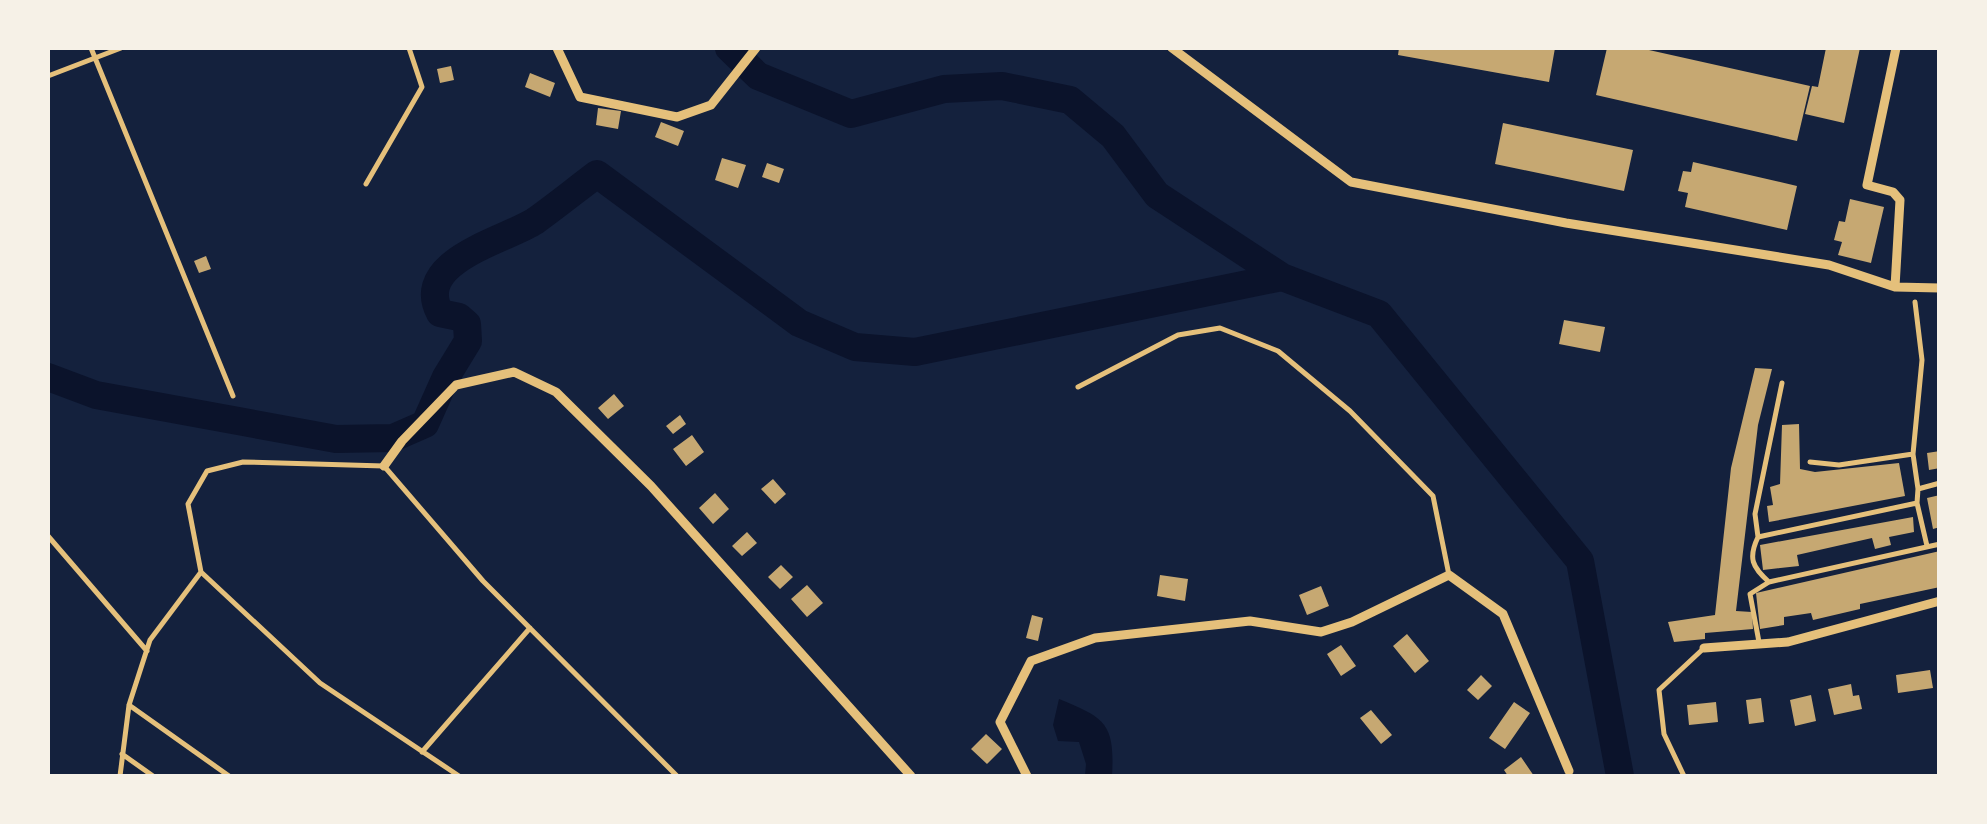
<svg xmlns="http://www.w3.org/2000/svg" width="1987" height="824" viewBox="0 0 1987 824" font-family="'Open Sans',sans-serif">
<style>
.water{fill:#0b132b}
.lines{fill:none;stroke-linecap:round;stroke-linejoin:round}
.river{stroke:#0b132b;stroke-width:28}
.building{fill:#c6a872}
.service{stroke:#e5c07b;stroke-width:5}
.minor{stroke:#e5c07b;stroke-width:9}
</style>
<rect width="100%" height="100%" fill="#14213d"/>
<path class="water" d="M1059 699C1106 718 1115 724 1112 776H1085L1086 764 1079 742 1058 741 1053 725Z"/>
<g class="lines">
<path class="river" d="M729 48 758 76 851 114 944 89 1002 86 1070 100 1113 136 1157 195 1282 277
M48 377 96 395 336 439 393 438 425 424 446 377 468 341 467 324 459 317 440 313C412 261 506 240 535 221 556 206 577 189 597 174L799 323 855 347 915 352 1282 277 1379 314 1580 561 1620 776"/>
</g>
<path class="building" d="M1399 48H1555L1549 82 1398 55Z
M1607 48H1640L1810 86 1797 141 1596 95Z
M1826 48H1860L1844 123 1805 114 1812 86 1818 87Z
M451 66 454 80 440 83 437 69Z
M530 73 555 83 550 97 525 87Z
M598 108 621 111 618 129 596 125Z
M661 122 684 131 678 146 655 137Z
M1503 123 1633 150 1624 191 1495 164Z
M722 158 746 165 738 188 715 180Z
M1693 162 1797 186 1787 230 1685 207 1688 193 1678 191 1683 171 1691 172Z
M767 163 784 169 779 183 762 177Z
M1850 199 1884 207 1871 263 1838 255 1842 242 1834 240 1839 221 1845 222Z
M206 256 211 269 199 273 194 261Z
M1564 320 1605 327 1600 352 1559 344Z
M1755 368 1772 369 1758 425 1736 611 1752 612 1753 629 1705 633V639L1674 642 1668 622 1715 615 1731 468Z
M614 394 624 406 608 419 598 408Z
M680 415 686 424 673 434 666 426Z
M1799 424 1800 469 1815 472 1899 463 1905 496 1769 522 1767 506 1773 505 1770 487 1780 484 1782 425Z
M692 435 704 452 686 466 673 449Z
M1940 451V468L1929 470 1927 453Z
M773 479 786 494 775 504 761 489Z
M715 493 729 509 713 524 699 508Z
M1940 495V527L1933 529 1927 498Z
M1913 517 1914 532 1889 537 1891 545 1875 549 1872 538 1797 555 1799 566 1763 570 1760 545Z
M747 532 757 543 742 556 732 546Z
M1940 551V587L1860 604V609L1813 620 1811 613 1784 617V625L1760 629 1756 593Z
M781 565 793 577 780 589 768 577Z
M1160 575 1188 579 1185 601 1157 596Z
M807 585 823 603 807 617 791 599Z
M1321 586 1329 606 1307 615 1299 595Z
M1032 615 1043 618 1038 641 1026 638Z
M1407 634 1429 661 1415 673 1393 646Z
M1341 645 1356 666 1341 676 1327 654Z
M1930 670 1933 688 1898 693 1896 675Z
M1481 675 1492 686 1478 700 1467 690Z
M1851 684 1853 696 1859 695 1862 709 1834 715 1828 689Z
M1811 695 1816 721 1795 726 1790 700Z
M1761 698 1764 722 1749 724 1746 700Z
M1514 702 1530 713 1505 749 1489 738Z
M1716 702 1718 722 1689 725 1687 705Z
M1371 710 1392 735 1381 744 1360 718Z
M986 734 1002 749 987 764 971 749Z
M1521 757 1534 776H1508L1504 770Z"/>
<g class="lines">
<path class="service" d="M91 48 233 396
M48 76 121 48
M366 184 422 87 409 48
M1915 302 1922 360 1913 454 1918 489
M1078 387 1178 335 1220 328 1278 351 1350 411 1433 496 1449 575
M1810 462 1839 465 1913 454
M1917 503 1927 546
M48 536 147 651
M1758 537 1755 514 1782 383
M1769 582C1752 567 1748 558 1758 537L1917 503 1918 489 1940 483
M1759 642 1750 594 1769 582 1940 544
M129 705 229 776
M422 752 530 628
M122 754 153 776
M120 776 129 705 150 640 201 572
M459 776 320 683 201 572 188 504 207 471 243 462 384 466 483 581 677 776
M1684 776 1664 734 1659 690 1703 649"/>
<path class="minor" d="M557 48 580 97 677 117 711 105 756 48
M1172 48 1351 182 1566 223 1829 265 1895 287 1940 288
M1895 287 1900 200 1893 192 1867 185 1896 48
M384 466 402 441 456 385 514 372 556 392 651 486 911 776
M1704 648 1788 642 1940 601
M1027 776 1000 722 1031 661 1095 638 1250 621 1321 632 1352 622 1449 575 1503 614 1569 771"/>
</g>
<rect width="1987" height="824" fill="none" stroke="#f6f1e7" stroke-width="100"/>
</svg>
